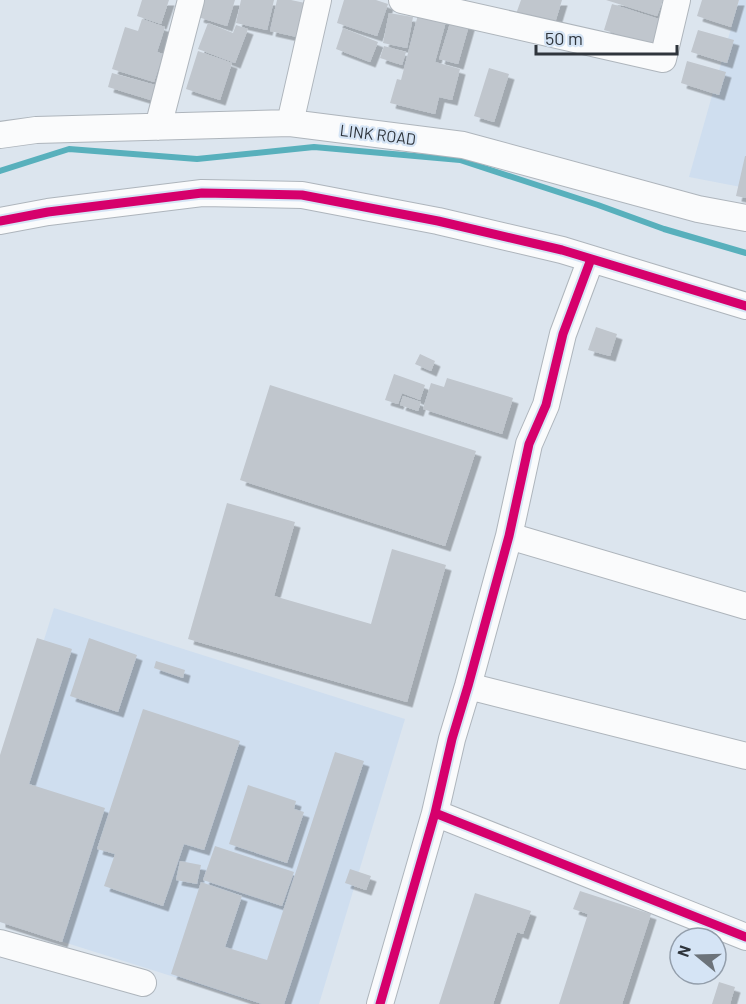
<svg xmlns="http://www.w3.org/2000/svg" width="746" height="1004" viewBox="0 0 746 1004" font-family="Barlow,sans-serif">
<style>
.built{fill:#cfdeef}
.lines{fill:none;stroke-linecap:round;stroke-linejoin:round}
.stream{stroke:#58b0bc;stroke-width:6}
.building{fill:#c0c6cd;filter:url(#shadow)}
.minor-casing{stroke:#aeb5bc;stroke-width:28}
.minor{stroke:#fafbfc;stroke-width:26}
.cycleway-casing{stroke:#d5e4f5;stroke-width:13}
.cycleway{stroke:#d6006c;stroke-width:9}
.labels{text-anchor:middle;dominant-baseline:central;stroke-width:4.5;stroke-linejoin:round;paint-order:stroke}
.street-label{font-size:16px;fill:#2f353c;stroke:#d5e4f5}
</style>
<defs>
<filter id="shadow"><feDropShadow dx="5.5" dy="5.5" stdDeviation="0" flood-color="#0004"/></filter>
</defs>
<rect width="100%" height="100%" fill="#dce5ee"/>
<path class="built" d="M739 0H746V188L689 177Z
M54 608 405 719 319 1004H260L0 922V780Z"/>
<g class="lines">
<path class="stream" d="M0 171 69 149 197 159 314 147 460 160 598 205 664 229 746 253"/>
</g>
<path class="building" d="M142 0H169L161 24 137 16Z
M203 0H235L227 26 198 17Z
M241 0H274L267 30 236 23Z
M277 0H291L305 3 297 37 270 31Z
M344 0H376L388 4 377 36 337 23Z
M521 0H562L554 26 516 14Z
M606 0H663L657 16Z
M702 0H739L731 27 697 16Z
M612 4 665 21 658 46 604 30Z
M420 7 448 14 435 62 460 69 452 100 439 97 435 114 390 103 397 79 401 80Z
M389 13 413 17 407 48 383 43Z
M452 17 470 22 458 64 439 59Z
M142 19 165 27 157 52 163 54 154 82 112 69 125 27 138 31Z
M208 23 233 33 236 25 248 29 235 63 198 49Z
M343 28 378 42 370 62 336 49Z
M698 30 734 40 727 63 691 52Z
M384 46 406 52 402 65 380 58Z
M198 51 232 63 220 100 186 89Z
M687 61 726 72 719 95 681 83Z
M489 68 509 74 494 122 474 116Z
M112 73 159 86 154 101 108 87Z
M745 156H746V198L736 196Z
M596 327 617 334 610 356 588 350Z
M420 354 435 361 431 371 415 364Z
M394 374 425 385 420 400 402 393 398 404 385 400Z
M447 378 513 398 502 434 423 409 431 383 444 387Z
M270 385 476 451 445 546 240 480Z
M403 396 421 402 418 411 400 405Z
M227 503 295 522 274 596 371 624 392 549 446 565 407 702 188 639Z
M37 638 72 649 29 784 105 808 62 942 0 922V755Z
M89 638 137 655 118 712 70 696Z
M156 661 185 670 183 678 154 668Z
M143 709 240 741 204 850 184 844 163 906 104 886 115 854 97 849Z
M335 752 364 761 284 1004H262L171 974 201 882 242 896 225 947 267 960Z
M248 785 296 801 294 809 304 812 287 863 229 844Z
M215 846 294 872 282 906 203 880Z
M180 861 201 865 197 884 176 880Z
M350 869 371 876 366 890 345 883Z
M580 891 651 914 622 1004H559L588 914 573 909Z
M475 893 531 911 523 934 517 932 493 1004H439Z
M719 982 735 987 730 1004H712Z"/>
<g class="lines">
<g class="minor-casing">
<path id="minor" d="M402 0 663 59 677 0
M290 123 318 0
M158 127 191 0
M0 135 36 130 290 123 463 145 698 209 746 218
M0 221 48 212 202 193 302 195 438 221 562 250 746 306
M509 536 746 606
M468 686 746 756
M435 813 452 739 468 686 509 536 529 444 546 405 563 334 591 259
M0 943 143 983
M380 1004 435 813 746 937"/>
</g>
<use href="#minor" class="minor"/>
<g class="cycleway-casing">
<path id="cycleway" d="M0 221 48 212 202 193 302 195 438 221 562 250 746 306
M435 813 452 739 468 686 509 536 529 444 546 405 563 334 591 259
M380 1004 435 813 746 937"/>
</g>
<use href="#cycleway" class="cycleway"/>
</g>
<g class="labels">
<g class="street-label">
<text transform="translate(378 134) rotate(7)">LINK ROAD</text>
</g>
</g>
<g transform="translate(698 956) rotate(289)"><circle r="28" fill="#d5e4f5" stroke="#939eab" stroke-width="1.5"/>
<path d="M0-4.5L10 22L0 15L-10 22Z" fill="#6c737a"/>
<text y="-9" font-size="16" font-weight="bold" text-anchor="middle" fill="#2f353c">N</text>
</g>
<path d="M536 45v9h141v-9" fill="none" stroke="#2f353c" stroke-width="3"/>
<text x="545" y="45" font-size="18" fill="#2f353c" stroke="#d5e4f5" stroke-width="4.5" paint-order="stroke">50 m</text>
</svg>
